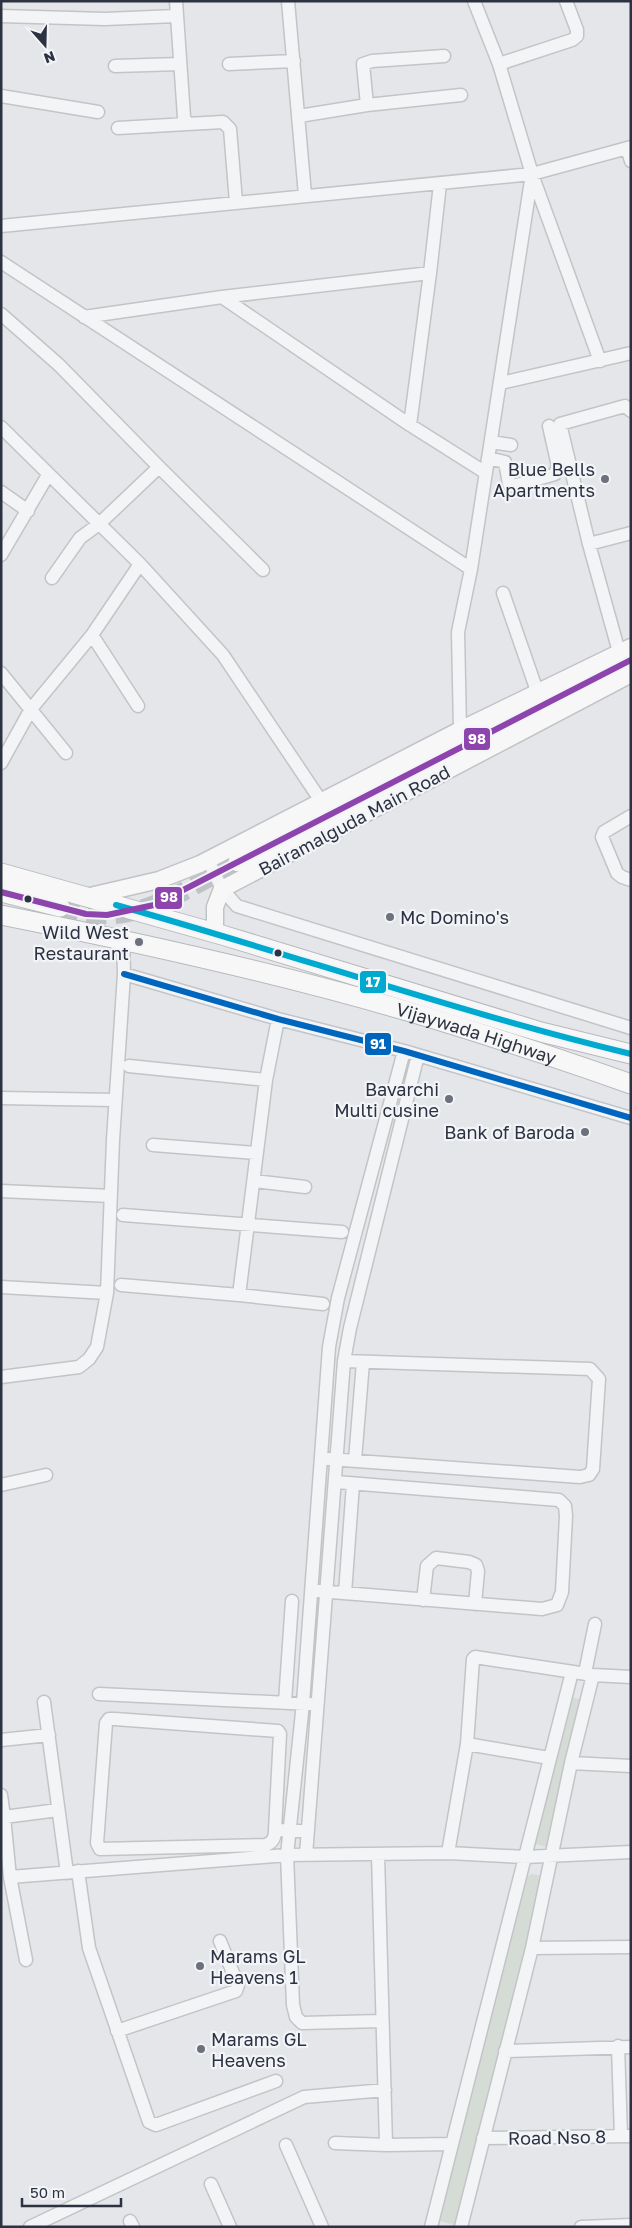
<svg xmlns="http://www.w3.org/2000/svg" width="632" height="2228" viewBox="0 0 632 2228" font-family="'Golos Text',sans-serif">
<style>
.green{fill:#d4dcd5}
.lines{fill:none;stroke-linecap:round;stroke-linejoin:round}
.highway-tunnel{stroke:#bfc2c7;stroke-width:19;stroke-dasharray:19 9;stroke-linecap:butt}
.minor-casing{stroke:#c2c4c7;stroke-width:15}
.major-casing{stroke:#c1c3c6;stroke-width:19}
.highway-casing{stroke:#b6b9bc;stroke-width:21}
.minor{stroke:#f3f4f5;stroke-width:12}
.major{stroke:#f7f7f7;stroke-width:16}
.highway{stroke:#f7f7f7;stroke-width:19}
.bus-1-casing{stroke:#f2f4f7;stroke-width:10}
.bus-2-casing{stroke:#f2f4f7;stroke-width:10}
.bus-3-casing{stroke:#f2f4f7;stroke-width:10}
.bus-1{stroke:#00a9ce;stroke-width:6}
.bus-2{stroke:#8e44ad;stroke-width:6}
.bus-3{stroke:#0065bd;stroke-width:6}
.poi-dot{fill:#6c717c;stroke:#f2f4f7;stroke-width:2}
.bus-dot{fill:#2c3241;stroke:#f2f4f7;stroke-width:2}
.labels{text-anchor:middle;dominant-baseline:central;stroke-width:4.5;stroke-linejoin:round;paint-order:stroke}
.poi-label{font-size:18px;fill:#2c3241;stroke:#f2f4f7;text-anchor:end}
.street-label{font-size:18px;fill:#2c3241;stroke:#f2f4f7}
.line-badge{stroke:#f2f4f7;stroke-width:2}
.badge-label{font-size:14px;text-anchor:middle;font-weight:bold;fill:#fff}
</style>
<rect width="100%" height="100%" fill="#e4e6e9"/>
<path class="green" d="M571 1697 582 1700 546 1847 535 1844Z
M532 1874 539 1875 541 1883 455 2225 440 2221 524 1878Z"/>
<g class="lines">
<path class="highway-tunnel" d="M60 907C75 911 90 915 106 915 154 914 196 883 238 862"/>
<g class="minor-casing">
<path id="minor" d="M176 1 184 117 187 124 223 122 230 129 236 202
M288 1 305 195
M1 16 105 19 176 16
M229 64 294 61
M499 64 572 40 577 36V30L566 1
M115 66 180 64
M1 96 98 112
M367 105 363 64 372 61 444 56
M299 116 367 105 461 95
M118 128 187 124
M627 148 631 161
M533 177 600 361
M1 226 532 174 631 147
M1 262 471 569 458 632 460 730
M430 273 440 184
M222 297 430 273 410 425
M1 314 59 365 159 467
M84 317 222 297 410 425 486 473
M501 383 631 353
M1 427 140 564 223 655 321 801
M491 442 511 445
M488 458 505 462 509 484 513 486 555 474 558 466 549 426
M1 492 28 511
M589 544 631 533
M1 555 48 475
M471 569 532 174 499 64 474 1
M52 578 80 538 99 524 159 467 263 570
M503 593 537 691
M92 635 138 706
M619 652 589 544 560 424 625 406 631 411
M1 673 66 753
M1 763 31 709 92 635 140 564
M631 816 604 832 602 837 617 873 622 877 631 880
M208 860 222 889 237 906 631 1028
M124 974 278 1019 404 1051 631 1118
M129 1066 266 1080
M1 1098 115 1100
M153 1145 256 1153
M254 1181 305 1187
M1 1191 111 1196
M123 1215 342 1232
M121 1285 239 1295 266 1080 278 1019
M1 1287 107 1293
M239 1295 323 1304
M1 1377 79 1367 89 1359 97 1347 107 1293 113 1140 124 974 123 939
M329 1459 580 1477 589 1475 593 1469 599 1379 590 1369 344 1361
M355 1460 363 1362
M1 1485 46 1475
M319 1591 542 1609 557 1605 562 1592 566 1516 565 1506 559 1500 336 1482
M345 1593 353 1484
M423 1600 427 1566 436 1558 469 1562 476 1565 478 1571 475 1604
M585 1673 595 1624
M99 1694 310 1704
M44 1702 67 1873
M285 1702 292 1601
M1 1740 49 1735
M467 1744 473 1659 475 1657 593 1675 631 1677
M571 1763 631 1766
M1 1795 4 1817 1 1818
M58 1810 4 1817 10 1877 287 1855 448 1853 525 1857 631 1852
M275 1830 280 1734 278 1731 115 1719H109L106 1723 97 1843 100 1849 266 1845C273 1842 275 1838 275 1830L308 1831
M448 1853 467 1744 549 1758
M378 1854 386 2145 452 2144
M306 1855 344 1361 350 1328 418 1055
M78 1871 89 1948 149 2122 156 2125 276 2081
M10 1877 26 1960
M532 1948 631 1947
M382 2021 302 2023 296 2017 293 2005 287 1855 303 1703 329 1347 338 1298 404 1051
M117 2031 236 1991 238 1985 220 1941
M618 2046 621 2136
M505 2051 631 2047
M483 2138 631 2136
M335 2143 386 2145
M286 2145 322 2227
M211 2184 230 2227
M130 2221 133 2227
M30 2227 304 2097 385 2090
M431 2227 572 1672
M461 2227 532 1948 571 1763 593 1675
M581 2227 631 2225"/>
</g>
<g class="major-casing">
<path id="major" d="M86 897 159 880 200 864 460 730 631 647
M215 933V907L222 889 631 674"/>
</g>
<g class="highway-casing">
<g id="highway">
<path d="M238 862 631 660"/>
<path d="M1 873 222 935 541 1032 631 1054"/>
<path d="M1 892 60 907"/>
<path id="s1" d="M1 915C137 942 274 972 407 1011 482 1033 557 1058 631 1084"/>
</g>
</g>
<use href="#minor" class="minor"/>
<use href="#major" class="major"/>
<use href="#highway" class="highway"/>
<g class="bus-1-casing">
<path id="bus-1" d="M116 905C288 953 457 1012 631 1054"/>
</g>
<g class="bus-2-casing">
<path id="bus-2" d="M1 892 86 914 107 915 154 905 631 660"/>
</g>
<g class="bus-3-casing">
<path id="bus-3" d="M124 974 278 1019 404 1051 631 1118"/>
</g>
<use href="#bus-1" class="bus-1"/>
<use href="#bus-2" class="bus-2"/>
<use href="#bus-3" class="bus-3"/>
</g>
<g class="poi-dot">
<circle cx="605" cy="479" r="5"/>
<circle cx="390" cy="917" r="5"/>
<circle cx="139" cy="942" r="5"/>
<circle cx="449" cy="1099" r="5"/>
<circle cx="585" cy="1132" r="5"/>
<circle cx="200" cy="1966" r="5"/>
<circle cx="201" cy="2049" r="5"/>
</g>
<g class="bus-dot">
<circle cx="28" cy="899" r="4.5"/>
<circle cx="278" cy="953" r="4.5"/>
</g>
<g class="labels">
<g class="poi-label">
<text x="595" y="469">Blue Bells<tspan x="595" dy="21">Apartments</tspan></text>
<text x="400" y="917" text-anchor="start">Mc Domino's</text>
<text x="129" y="932">Wild West<tspan x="129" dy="21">Restaurant</tspan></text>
<text x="439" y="1089">Bavarchi<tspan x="439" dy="21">Multi cusine</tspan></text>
<text x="575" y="1132">Bank of Baroda</text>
<text x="210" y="1956" text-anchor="start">Marams GL<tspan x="210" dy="21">Heavens 1</tspan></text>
<text x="211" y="2039" text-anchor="start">Marams GL<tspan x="211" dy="21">Heavens</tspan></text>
</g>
<g class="street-label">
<text transform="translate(354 820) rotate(-28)">Bairamalguda Main Road</text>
<text stroke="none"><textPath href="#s1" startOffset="490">Vijaywada Highway</textPath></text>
<text transform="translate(557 2137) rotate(-1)">Road Nso 8</text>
</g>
</g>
<g class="line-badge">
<rect x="463" y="727" width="28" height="24" rx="5" fill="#8e44ad"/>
<rect x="154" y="886" width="29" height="24" rx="5" fill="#8e44ad"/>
<rect x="359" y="970" width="28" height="24" rx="5" fill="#00a9ce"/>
<rect x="364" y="1032" width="28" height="24" rx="5" fill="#0065bd"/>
</g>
<g class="badge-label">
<text x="477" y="744">98</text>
<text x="169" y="902">98</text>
<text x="373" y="987">17</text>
<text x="378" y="1049">91</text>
</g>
<rect width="632" height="2228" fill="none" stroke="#2c3241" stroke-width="5"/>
<g transform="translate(45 45) rotate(160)" stroke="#f2f4f7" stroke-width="4" paint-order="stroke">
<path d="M0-4L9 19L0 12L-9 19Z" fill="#2c3241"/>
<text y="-8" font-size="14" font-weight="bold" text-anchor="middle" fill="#2c3241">N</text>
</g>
<path d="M22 2198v8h99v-8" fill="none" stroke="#2c3241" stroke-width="2.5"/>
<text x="30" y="2198" font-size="15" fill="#2c3241" stroke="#f2f4f7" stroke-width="4" paint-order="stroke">50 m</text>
</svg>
